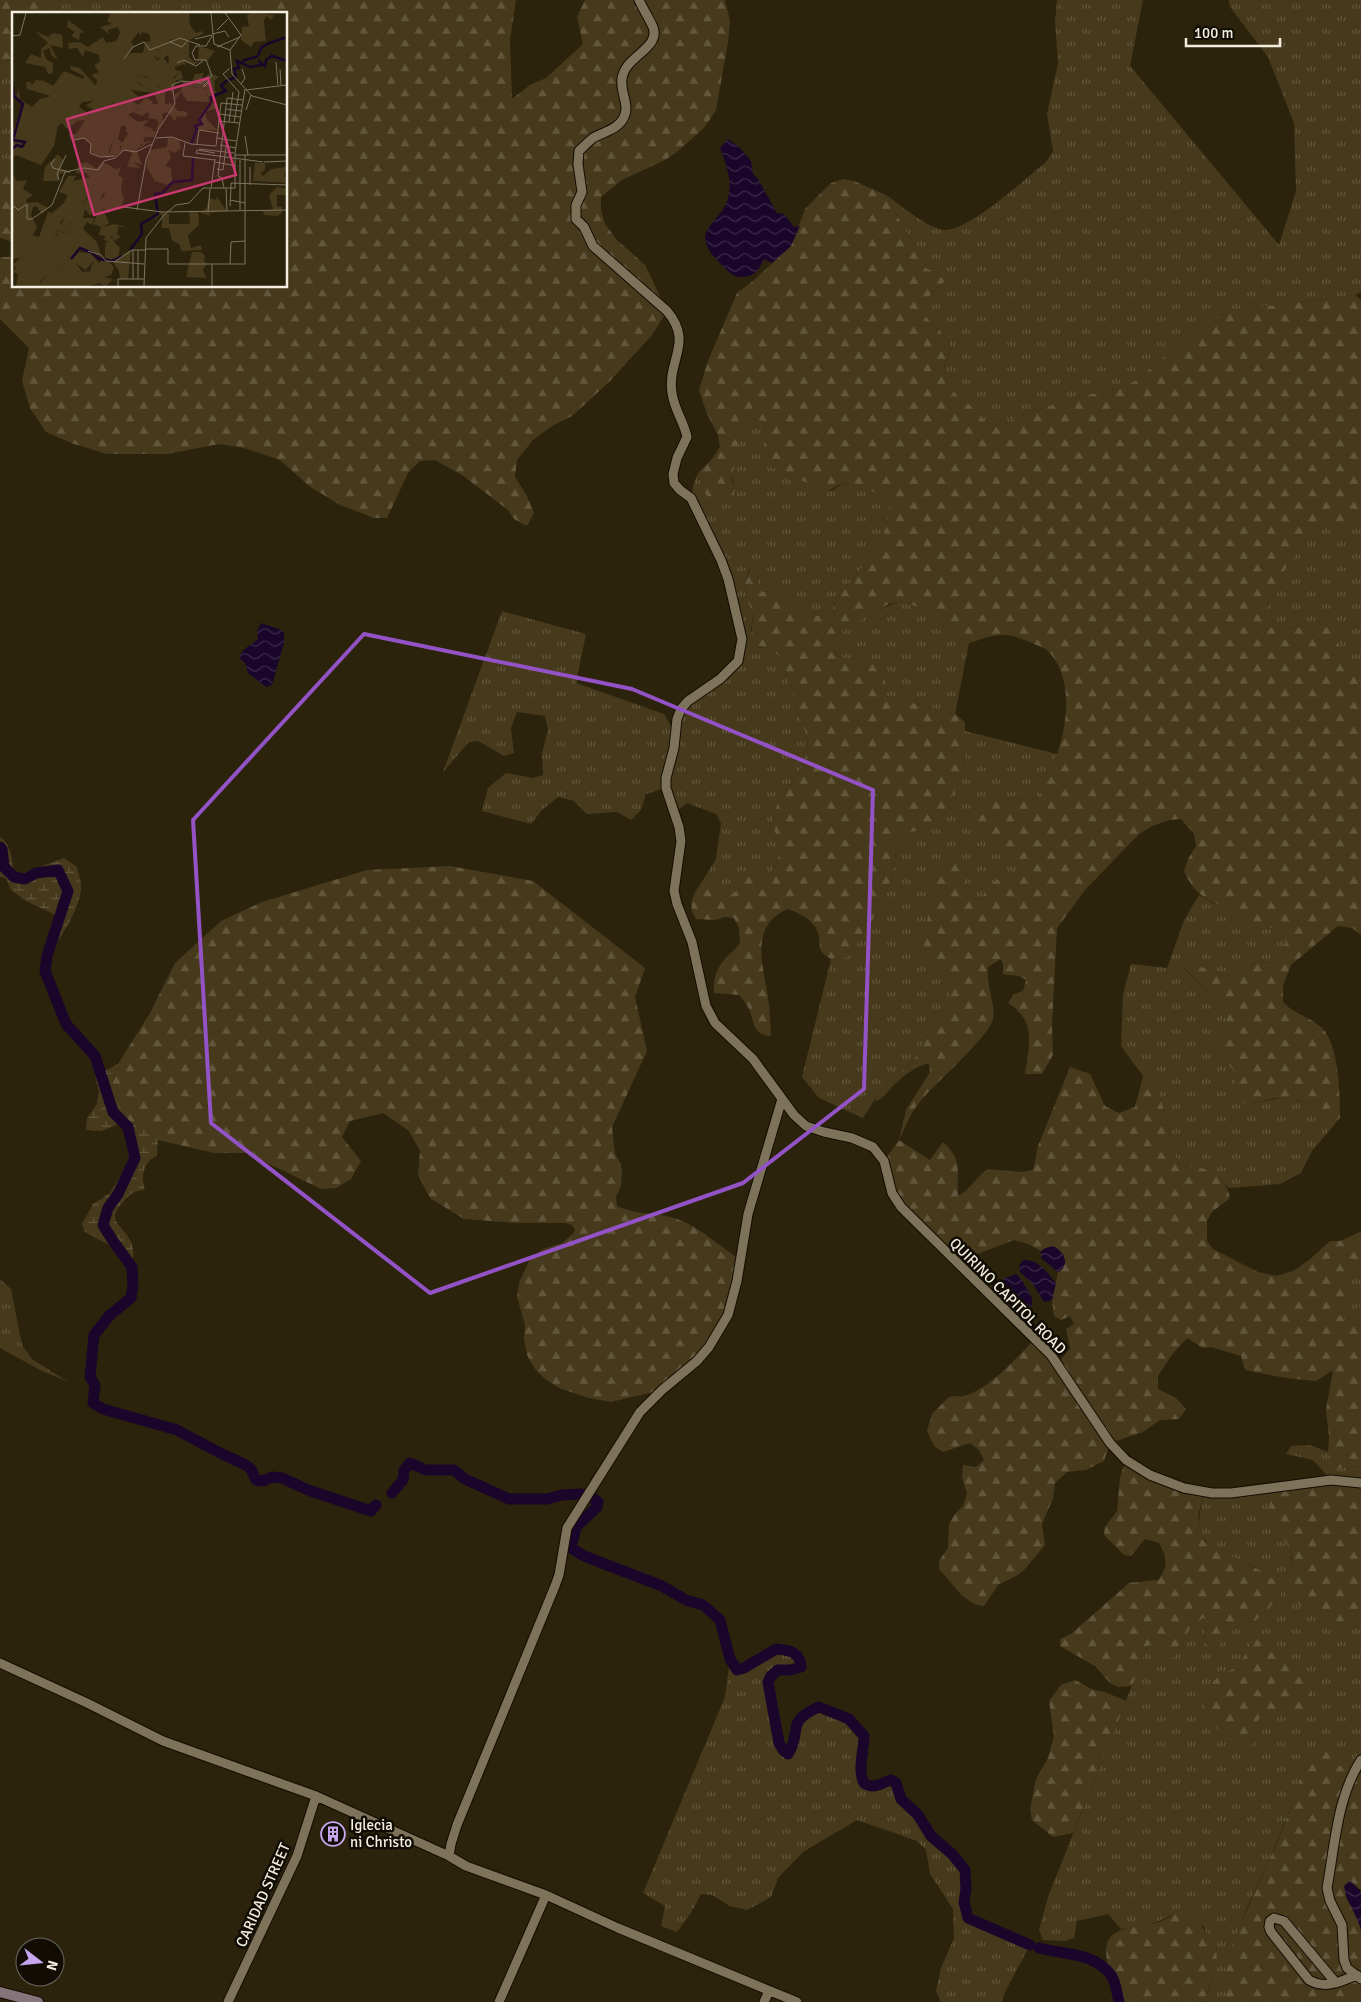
<svg xmlns="http://www.w3.org/2000/svg" width="1361" height="2002" viewBox="0 0 1361 2002" font-family="Signika,sans-serif">
<style>
.grass{fill:url(#grass-tufts)}
.forest{fill:url(#forest-firs)}
.wetland{fill:url(#wetland-marsh)}
.water{fill:url(#water-waves)}
.lines{fill:none;stroke-linecap:round;stroke-linejoin:round}
.river{stroke:#19062a;stroke-width:11}
.tertiary-casing{stroke:#140c00;stroke-width:11}
.secondary-casing{stroke:#140c00;stroke-width:12}
.tertiary{stroke:#7d735b;stroke-width:9}
.secondary{stroke:#85747a;stroke-width:10}
.marked{fill:none;stroke:#9353c6;stroke-width:4;stroke-linejoin:round}
.labels{text-anchor:middle;dominant-baseline:central;stroke-width:5;stroke-linejoin:round;paint-order:stroke}
.street-label{font-size:15px;fill:#f3eee0;stroke:#110d05}
.poi-label{font-size:15px;fill:#f3eee0;stroke:#110d05;text-anchor:start}
.inset-river{fill:none;stroke:#19062a;stroke-width:2.5}
.inset-road{fill:none;stroke:#7c7461;stroke-width:1}
.view{fill:#c9386f;fill-opacity:0.15;stroke:#c9386f;stroke-width:2.5}
.inset-edge{fill:none;stroke:#f3eee0;stroke-width:2.5}
</style>
<defs>
<pattern id="grass-tufts" width="24" height="20" patternUnits="userSpaceOnUse" patternTransform="scale(1.25)"><rect width="24" height="20" fill="#473a1c"/><path d="M3 7l-1-3M5 7V3M7 7l1-3M15 17l-1-3M17 17v-4M19 17l1-3" fill="none" stroke="#62573d"/></pattern>
<pattern id="forest-firs" width="22" height="20" patternUnits="userSpaceOnUse" patternTransform="scale(1.25)"><rect width="22" height="20" fill="#473a1c"/><path d="M5 1l3.5 6h-7zM16 11l3.5 6h-7z" fill="#62573d"/></pattern>
<pattern id="wetland-marsh" width="20" height="14" patternUnits="userSpaceOnUse" patternTransform="scale(1.25)"><rect width="20" height="14" fill="#473a1c"/><path d="M1 5h8M5 5V1M11 12h8M15 12V8" fill="none" stroke="#62573d"/></pattern>
<pattern id="water-waves" width="16" height="10" patternUnits="userSpaceOnUse" patternTransform="scale(1.25)"><rect width="16" height="10" fill="#19062a"/><path d="M0 5q4-4 8 0t8 0" fill="none" stroke="#3b2b49"/></pattern>
</defs>
<rect width="100%" height="100%" fill="#2c230d"/>
<path class="grass" d="M49 0H264L259 14 181 12 180 14H40Z
M1057 0H1143L1130 66 1279 245 1296 191 1294 123 1268 57 1230 7 1229 0H1361V292L1355 295 1230 311 1181 343 1135 381 1112 391 1083 395 1025 414 1008 422 1002 429C981 423 986 419 972 407 960 396 942 390 944 369 945 360 954 353 949 343 946 335 929 322 922 312L925 300 945 281 937 272 927 269 886 195C899 204 930 230 945 230 970 230 1025 179 1046 162L1053 151 1047 114 1058 63 1055 22Z
M14 60V154L0 163V61Z
M745 418 764 421 766 431 763 451 831 491 842 484 863 486 881 496 889 504C890 544 862 565 841 594 837 600 833 607 830 614L808 617 797 610 790 600 778 593 760 591 750 568 744 586 747 600 753 613 751 631 758 647 774 650 781 658 808 741 804 764 777 805 773 822 779 844 778 860 771 875 760 874 742 878 738 890 726 897 714 891 705 877 716 859 721 823 716 814 687 803 675 812 666 788 646 794 641 810 631 820 617 812 587 814 574 801 558 797 542 810 531 824 482 811 488 788 506 773 533 778 543 775 542 753 548 730 545 716 517 712 511 728 514 753 504 756 478 741 469 742 443 772 502 611 586 634 576 683 664 714 674 731 681 709 730 669 740 649 728 579 691 498 694 483 698 473 703 491 735 490C728 468 739 440 745 418Z
M1361 515V683L1315 625 1281 630 1269 627 1265 613 1271 591 1305 540 1330 524 1354 518Z
M902 601 931 612 950 634 969 643 955 714 886 696 872 661 842 658 833 651C834 647 835 640 837 636 844 625 889 604 902 601Z
M965 731 1057 754 1048 781 1037 799 994 798 982 801 985 842 1006 851 1012 859 1023 869V879L1004 877 988 884 983 899 972 898 966 881 965 863 942 873 928 876 931 897 927 921 914 941 929 962 947 982 950 996 944 1014 938 1018 915 1058 877 1096 863 1118 819 1098 802 1077 831 959 847 957C867 929 887 902 894 868 896 859 895 849 895 841L907 833 936 826 958 783 964 763Z
M1199 895 1213 903 1242 912 1258 929 1275 928 1286 942 1282 956 1275 963 1256 962 1239 973 1225 975 1195 965 1185 969 1212 997 1223 1006 1227 1023 1214 1046 1236 1074 1253 1104C1268 1100 1285 1095 1300 1101 1315 1107 1324 1115 1340 1118L1312 1151 1301 1173 1280 1184 1229 1188C1212 1169 1206 1168 1181 1167L1170 1146 1169 1124 1155 1083 1143 1076 1121 1046 1123 994 1131 964 1167 968 1184 920Z
M1361 1260V1305L1347 1321 1338 1314 1347 1288Z
M0 1279 11 1289 22 1345 32 1359 68 1382 40 1370 0 1348Z
M1310 1445 1328 1452 1338 1468 1361 1466V1483L1331 1480 1313 1460 1286 1454 1291 1446Z
M1267 1489 1274 1522 1289 1545 1291 1554 1292 1571 1290 1583 1327 1618 1361 1627V1760L1355 1770 1347 1766H1338L1331 1755 1295 1797 1269 1861 1247 1908 1226 1964 1227 2002H1204C1212 1983 1218 1966 1216 1945L1208 1937 1204 1927 1177 1913 1149 1925 1121 1929 1108 1914 1077 1921 1074 1938 1065 1941 1043 1940 1039 1930 1048 1897 1148 1645 1162 1648 1173 1657 1192 1625 1202 1618H1206C1206 1630 1202 1640 1206 1651L1216 1650 1224 1637 1241 1624 1255 1621 1281 1596C1275 1588 1269 1578 1262 1571 1256 1567 1248 1564 1241 1561 1199 1540 1193 1540 1204 1492Z
M776 1649C790 1650 800 1652 801 1667L790 1670H778L771 1676 768 1682 779 1743 783 1750 789 1753C803 1731 784 1722 819 1707L849 1719 864 1736C864 1751 857 1770 864 1783 874 1790 881 1783 891 1780L896 1783 901 1799 918 1815 932 1837 952 1854 965 1870 966 1890 964 1902 968 1918 1030 1945 1005 1992 1002 2002H941L936 1991 941 1968 954 1938 953 1909 930 1874 926 1850 917 1841 857 1820 803 1852 778 1878 771 1897 747 1910 730 1906 712 1895 701 1894 691 1913 677 1932 661 1926 665 1906 643 1893 725 1697 730 1659 737 1670 744 1668Z"/>
<path class="forest" d="M0 0H49L40 14H14V60L0 61Z
M264 0H516L510 40 512 99 530 85 546 78 583 44 577 17 585 0H725L730 21 728 42 716 110 704 128 677 152 665 160 622 180 601 197V210L605 224 617 240 645 265 667 311 652 335 610 381 572 416 552 426 533 440 517 460 515 477 527 496 534 513 527 526 514 519 508 510 462 475 435 460 420 461 408 473 387 518H374L340 505 309 486 280 460 244 448 219 444 167 454H107L74 444 46 432 30 408 22 381 29 348 0 319V257H14V286H286V14H259Z
M14 154V242L0 238V163Z
M843 179 854 181 886 195 927 269 937 272 945 281 925 300 922 312C929 322 945 334 949 343 954 353 945 360 944 369 942 389 960 396 972 407 986 418 982 424 1002 429L1008 422 1025 414 1083 395 1112 391 1135 381 1181 343 1230 311 1355 295 1361 300V515L1354 518 1330 524 1305 540 1271 591 1265 613 1269 627 1281 630 1315 625 1329 627 1355 676 1361 683V935L1352 928 1338 926 1291 965 1283 986V1002C1294 1014 1310 1017 1322 1028 1339 1044 1340 1096 1340 1118L1326 1115 1299 1100 1274 1098 1253 1104 1242 1103 1234 1092 1236 1074 1214 1046 1227 1023 1223 1006 1212 997 1185 968 1195 965 1225 975 1239 973 1256 962 1275 963 1282 956 1286 942 1275 928 1258 929 1248 925 1241 912C1213 903 1197 900 1184 871L1188 859 1196 846 1194 834 1181 819 1169 820 1152 826 1138 835 1085 890 1057 928 1052 1026 1053 1055 1042 1074H1025C1029 1044 1037 1022 1008 1003L1014 994 1023 991 1026 980 1019 976 1003 974V964L1001 959 988 967C986 983 996 1008 993 1020 987 1038 939 1080 924 1097 912 1109 906 1125 899 1140L930 1160 943 1142C964 1161 956 1171 958 1196 970 1190 976 1177 988 1169L1020 1172 1033 1170 1038 1146 1070 1067 1090 1074 1105 1106 1119 1113 1135 1107 1143 1076 1155 1083 1169 1124 1170 1146 1181 1167C1188 1167 1195 1167 1201 1168 1216 1171 1228 1184 1230 1198L1212 1212 1207 1221V1241L1213 1249 1258 1272 1276 1276 1293 1271 1309 1260 1330 1241H1340L1360 1232 1361 1233V1260L1347 1288 1338 1314 1347 1321 1361 1305V1466L1338 1468 1328 1452 1329 1437 1326 1410 1333 1370 1316 1381 1286 1378 1245 1370 1241 1356 1211 1347 1203 1348 1187 1338 1171 1356 1158 1376V1389L1176 1398 1186 1409 1179 1419 1160 1420 1143 1432 1110 1443 1104 1461 1086 1470 1067 1472 1055 1483 1053 1498 1042 1524 1045 1545 1025 1569 1018 1575 998 1585 984 1606C963 1604 953 1583 939 1569V1561L948 1548 949 1524 955 1514 963 1506 967 1493 962 1477 963 1465 976 1467 984 1460 979 1450 970 1443 943 1452 934 1446 927 1431 932 1414 949 1397C954 1396 960 1397 964 1396 990 1389 1017 1357 1035 1339L1058 1364 1070 1348 1066 1329 1074 1324 1070 1316 1061 1320 1054 1316 1052 1300 1058 1272 1063 1269 1064 1255C1056 1248 1051 1244 1041 1251L1028 1244 1014 1240 975 1255 949 1247 913 1220 901 1207 884 1161 899 1140 906 1110 930 1072 929 1063C917 1066 904 1075 895 1084 888 1090 885 1097 877 1101L875 1100 877 1096 915 1058 938 1018 944 1013 950 996 947 982 929 962 914 941 927 921 931 897 928 876 942 873 951 858 965 863 966 881 972 898 982 899 988 884 1004 877 1023 878V869L1012 859 1006 851 985 842 975 834 972 817 982 801 994 798 1037 799C1060 761 1083 689 1049 652 1045 647 1037 646 1032 643 1022 639 1010 634 999 635 989 636 979 640 969 643L950 634 931 612 902 601 889 604 846 628 837 637 833 651 841 658 872 661 884 667 886 696 955 714 965 722C965 735 965 749 964 761 961 784 947 806 936 826L907 833 895 841C895 849 896 859 894 868 887 902 867 930 847 957L831 959C817 950 821 951 819 937 817 921 801 914 788 909 749 925 763 965 768 997 770 1010 770 1023 771 1036 753 1036 754 1021 749 1009 747 1004 742 999 739 995L714 993C713 967 723 961 740 944L739 928 734 918 725 917 715 920 696 919C685 903 696 891 705 877L714 891 726 897 738 890 742 878 751 867 760 874 771 875 778 860 779 844 772 822 777 805 804 764 808 741 781 658C772 648 762 649 751 643L753 613 747 600 744 586 751 568 760 574 758 584 760 591 778 593 790 600 797 610 808 617 830 614C833 608 837 600 841 594 862 566 890 542 889 504 877 492 866 487 850 485 847 485 844 483 842 484 833 486 834 491 823 490L768 465 763 451 766 431 764 421 745 418 734 464 732 481 735 490 734 495 709 498 703 491 698 473 712 459 720 447 718 435 707 414 699 390 708 361 737 293 753 281 791 246 805 209 831 183Z
M450 866 533 881 645 968 635 997 647 1051 612 1127 615 1154 621 1164 622 1174 621 1186 616 1197 617 1206C635 1215 655 1212 674 1218 700 1226 718 1246 740 1259L734 1297 709 1347 662 1390 611 1402 589 1398 559 1388 544 1378 535 1369 527 1355 524 1339 525 1325 517 1297 519 1283 530 1259 543 1249 562 1243 574 1233 575 1229 572 1225 565 1223H515L464 1219 430 1198 418 1175 420 1151 409 1131 383 1113 350 1121 342 1137 361 1161 351 1179 336 1188 321 1189 246 1153H214L158 1140 146 1128 124 1120 111 1089 118 1064 150 1013 175 963 221 921 262 902 367 870Z
M1126 1460 1150 1475 1204 1492 1198 1516 1200 1530 1204 1540 1217 1549 1262 1571 1281 1585V1596L1255 1621 1241 1624 1224 1637 1216 1650 1206 1652C1202 1640 1206 1630 1206 1619L1203 1618 1192 1625 1173 1657 1162 1648 1148 1645 1132 1686 1118 1687 1110 1683 1095 1666 1060 1646V1639L1071 1634 1129 1583 1158 1580C1169 1565 1167 1558 1159 1543L1145 1539 1131 1556 1124 1555 1104 1535 1105 1527 1117 1511 1120 1477Z
M1308 1482 1361 1483V1627C1335 1619 1294 1618 1290 1584 1289 1574 1294 1564 1291 1553 1289 1544 1282 1538 1278 1530 1271 1519 1270 1502 1267 1489Z
M1265 1637C1278 1648 1293 1657 1303 1670 1308 1676 1309 1686 1312 1693L1305 1711 1292 1714 1277 1710 1263 1714 1255 1724 1253 1745C1251 1745 1248 1747 1246 1746 1233 1746 1209 1724 1205 1712 1202 1702 1207 1690 1213 1682 1219 1674 1230 1671 1239 1666L1252 1641Z
M1075 1680 1093 1690 1105 1692 1126 1701 1073 1833 1053 1837 1032 1820 1030 1809 1036 1779 1048 1758 1054 1736 1049 1701 1061 1685Z
M1326 1740 1338 1766H1347L1361 1774V1891L1351 1881 1345 1896 1359 1922 1361 1930V2002H1227L1223 1981 1226 1964 1238 1930 1277 1843 1295 1797 1308 1754Z
M1177 1913 1194 1917 1216 1945 1217 1962 1214 1974 1204 2002H1116C1117 1988 1109 1975 1107 1961 1101 1929 1125 1928 1148 1925 1158 1923 1168 1918 1177 1913Z"/>
<path class="wetland" d="M0 837C12 846 12 860 14 873L20 874 64 858 77 867C78 873 81 880 81 886 82 904 62 936 52 950L57 932 58 916 26 901 11 890 6 878 0 877Z
M118 1064 111 1089 124 1120 146 1128 158 1140 157 1156C144 1161 140 1176 145 1190 136 1190 131 1193 125 1200 104 1221 121 1223 130 1240 133 1246 134 1253 133 1259L122 1261 113 1247 85 1232 82 1224 93 1204 110 1193 123 1172 130 1156V1135L119 1124 101 1131 86 1130 87 1118 97 1104 99 1092 95 1076Z"/>
<path class="water" d="M728 139 741 149 751 161 753 174 758 179 777 213 784 214 794 227 800 226 791 246 772 263 764 259C759 269 756 276 743 277 733 278 728 271 721 264 683 227 725 226 729 193 732 178 725 162 720 148Z
M261 623 279 629 284 633V643L272 685 266 687 248 673 245 663 239 658C242 648 250 646 258 639L257 631Z
M1053 1246C1064 1251 1071 1265 1058 1272L1041 1258V1251L1046 1248Z
M1023 1260C1039 1259 1046 1272 1056 1283L1052 1300 1044 1302 1033 1284 1020 1272 1019 1265Z
M1016 1274C1021 1278 1022 1281 1025 1286 1035 1301 1036 1304 1021 1316L996 1291 1003 1279Z
M1350 1881 1361 1891V1930C1357 1914 1346 1902 1344 1886Z"/>
<g class="lines">
<path class="river" d="M0 847 2 849 4 867 14 877 25 879 36 873 58 870 68 891 47 956 45 971 66 1024 95 1056 113 1112 128 1127 135 1158 118 1194 108 1208 103 1225 113 1241 132 1267 133 1284 131 1298 110 1315 94 1335 90 1377 95 1385 93 1403 103 1409 177 1430 222 1454 244 1464 251 1469 256 1480 263 1481 272 1477 282 1478 308 1490 371 1511 376 1505
M392 1493 403 1480 404 1470 410 1463 426 1470H454L465 1479 509 1499H547L562 1495 579 1494 586 1495
M593 1498 598 1502 597 1507 576 1527 571 1548 584 1556 662 1586 686 1600 703 1605 720 1620 730 1659 737 1670 744 1668 776 1649C790 1650 800 1652 801 1667L790 1670H778L771 1676 768 1682 779 1743 783 1750 788 1754C803 1731 784 1722 819 1707L849 1719 864 1736C864 1751 857 1770 864 1783 874 1790 881 1783 891 1780L896 1783 901 1799 918 1815 931 1836 952 1854 965 1870 966 1889 964 1902 968 1918 1030 1945
M1039 1948C1064 1955 1094 1952 1111 1975 1116 1982 1117 1994 1119 2002"/>
<g class="tertiary-casing">
<path id="tertiary" d="M639 0C643 9 649 18 653 27 661 49 624 56 622 79 620 93 630 104 624 117 619 129 603 132 593 138 588 142 583 147 579 151L578 164 582 192 576 205V219L584 227 593 246 667 311C694 343 667 359 672 393 674 409 684 422 687 437L677 458 673 474 674 483 680 490 691 498 721 560 728 579 742 639 738 661 720 679 688 701 681 709 677 719 674 748 666 778V788L679 827 681 841 674 891 677 904 692 942 706 1006 715 1023 753 1059 794 1115 806 1126 824 1132 852 1138 873 1147 884 1161 892 1193 901 1207 1051 1355 1110 1443 1126 1460 1150 1475 1184 1488 1212 1493H1231L1331 1480 1361 1483
M782 1099 748 1214 737 1281 728 1315 709 1347 697 1361 662 1390 640 1412 567 1528 559 1575 555 1586 457 1825 451 1844 449 1856 466 1866 546 1895 618 1928 797 2002
M0 1663 87 1703 163 1741 316 1796 449 1856
M1361 1760C1337 1797 1335 1845 1327 1888L1330 1901 1342 1925 1344 1960 1347 1968 1361 1979
M1336 1983 1284 1921 1274 1918 1270 1921 1269 1927 1271 1932 1309 1980C1319 1986 1328 1985 1339 1982L1357 1975
M228 2002 297 1856 316 1796
M499 2002 546 1895
M764 2002 769 1991"/>
</g>
<g class="secondary-casing">
<path id="secondary" d="M0 1992 38 2002"/>
</g>
<use href="#tertiary" class="tertiary"/>
<use href="#secondary" class="secondary"/>
</g>
<path class="marked" d="M364 634 632 689 873 790 864 1089 743 1183 430 1293 211 1123 193 820Z"/>
<defs>
<g id="building-ring" transform="scale(1.25)"><circle r="9.5" fill="#110d05" stroke="#c7a6ef" stroke-width="1.5"/><path d="M-4-6H4V6H1V3H-1V6H-4ZM-2.5-4.3h1.7v1.8h-1.7ZM.8-4.3h1.7v1.8H.8ZM-2.5-1h1.7V.8h-1.7ZM.8-1h1.7V.8H.8Z" fill="#c7a6ef"/></g>
</defs>
<g fill-rule="evenodd">
<use href="#building-ring" x="333" y="1834"/>
</g>
<g class="labels">
<g class="street-label">
<text transform="translate(1008 1296) rotate(45)">QUIRINO CAPITOL ROAD</text>
<text transform="translate(263 1895) rotate(-66)">CARIDAD STREET</text>
</g>
<g class="poi-label">
<text x="350" y="1825">Iglecia<tspan x="350" dy="17">ni Christo</tspan></text>
</g>
</g>
<g transform="translate(12 12)">
<rect width="275" height="275" fill="#2c230d"/>
<path d="M171 26 177 28 155 35 156 43 152 46H142L145 44 143 37 147 38 155 28ZM52 59 71 67 82 83 81 89 70 90 67 95 76 101 92 124 90 129 78 137 79 133 72 126 61 129 56 123 64 122 73 108 65 109 55 117 50 111 46 114 42 134 29 153 4 143 0 147V124L10 92 2 85 0 88V76L4 84 7 78 8 87 20 95 28 87 39 84 15 77 14 71 18 69 20 73 24 68 32 69 41 74ZM167 60 162 65 164 69 159 83V79L144 75 152 74 158 65ZM132 62 131 66 137 65 135 77 148 82 119 78 121 74H131L121 67ZM171 69 180 72V75L196 77 202 74 203 77 194 80 198 90 175 89 169 80 163 88 162 83 169 79ZM134 86 140 89 141 96 130 104 121 100 123 93 126 99 134 91ZM97 89 103 92 100 101 74 95ZM199 91 206 93 205 96 194 100V106L205 118H185L183 114 190 112 187 108ZM114 113H124L125 120 133 116 144 120 142 125H133L114 120ZM101 130 109 132 107 138 118 131H128L131 135 126 136 125 140 130 153 122 150 128 156 115 155 120 141 114 138 103 144 97 142ZM46 142 51 148 48 157 58 160 48 162 46 169H31L33 155ZM273 149 275 156 272 162 275 171 241 169 243 151H253V158L248 162 251 164 259 157 274 155ZM0 162 5 169 15 168 11 177 21 183 14 188 15 191 25 190 36 196 30 202 24 194 21 195 19 203 25 215 16 233 6 228 0 232ZM56 164H64L61 169 67 178 58 184 47 180ZM265 175 275 177V183H265V194L270 195V201L265 204 252 203 251 199 261 197 257 183ZM94 181 91 197 97 211 91 215 102 212 111 214 113 216 107 214 105 222 99 224 102 231 92 228 93 224 87 223 89 215 81 212 86 201 81 200 78 204 73 197 71 206H82L80 213 75 210 71 217 85 230 89 243H82L73 237 65 240 78 241 87 251 90 247 98 251 102 256 99 263 92 265 101 267 94 274 87 271 78 274 79 255 83 248 73 258 64 251 66 242 54 245 47 243 45 245 49 247 46 258 55 259 63 274H26L37 261V252L45 246 42 240 46 222H41L43 218 56 222 55 218 65 212 61 209 51 215 49 213 56 198 72 192 76 185 87 190ZM205 185 215 199 197 201 198 204 187 200 194 197 197 186 204 188ZM145 200 157 202V212H178L177 200H186L187 213 176 223 179 236 189 233 190 238 169 239 168 233 160 228 157 216H150V202L142 207ZM119 238 116 267H108L107 259 101 250Z" fill="#473a1c"/>
<path d="M99 1H177L178 13 184 21 190 19 191 22 177 28 171 26 155 28 177 30V45L182 50H188L181 53 173 50 174 56 172 52 163 55V58L169 59 171 67 162 69 166 60 152 74H143L158 77 153 81V92L159 91 166 99H172L176 101 174 105 165 104 163 109 156 100 150 102 151 109 146 117 139 116 142 119 133 116 125 120 123 113 120 118 118 114H109L106 127 110 131 117 120 133 124 131 130 140 129 132 133 133 135 128 131H118L109 139V132L100 130 96 141 103 143 96 146 81 142 78 137 92 124 76 101 85 94 100 101 103 92 100 89 93 93 73 94 81 89 82 83 71 69 72 64 58 57 59 54 68 56 84 74 85 68 79 63 87 60 82 53 88 50 87 43 73 38 71 45 65 36 57 37 56 31 68 30 76 35 91 25 94 31 104 29 108 21 106 15 96 18 97 22 88 15 100 12 95 9ZM127 20 128 24 130 20 137 22 139 29 133 30 131 41H118L113 47 122 34 119 30ZM154 32 157 50 156 52 151 45 145 48 142 45 146 43 144 37 148 38ZM131 62 128 67 135 64 137 67 134 77 148 81H142L146 92H141L135 101 138 102 136 106 144 107 147 111 144 117 131 114 137 108 126 110 116 103 121 100 123 93 127 100 135 93 134 86 126 93 121 90 127 85 119 78 121 74 129 78 131 75 121 67ZM241 1 262 3 259 8 254 4 252 9 254 29 242 30 239 35 229 28 230 15 237 14 235 3ZM56 8 72 20 68 21 67 28 59 24 63 20 55 15ZM23 19 36 25 41 21 50 23 51 36 38 33 46 48 40 44 37 36 31 39 34 47 41 51V61L36 62 33 55 13 51 19 42 29 46V37L36 31ZM192 61 188 70 198 61 207 65 202 69 203 73 197 77 205 79 198 86 194 81 196 77 178 74 183 62ZM156 125 167 128 169 136 163 141 157 138 159 146 153 154 159 156 160 169 155 173 143 169 134 154 138 138 155 135ZM75 150 84 157 91 150 104 157 109 155 106 163 111 166 109 177 112 187 110 193 96 201 91 196 94 181 90 182 88 192 79 190 81 186 75 185 71 193 56 198V203L48 210 51 215 62 209 65 212 55 218 56 222 45 218 41 222 48 224 43 240 45 245 50 241 55 245 66 242 68 246 64 251 70 260 79 259 78 274H63L55 259 46 258 49 247 45 246 38 252 37 261 28 270V274H4L6 262 1 260 4 256 1 253 8 246 0 247V232L6 228 17 232 20 223 27 225 36 200 40 201 52 191 55 184 66 178 61 175V169L78 165 74 161H64L67 152ZM101 220 109 225 101 229 108 236 106 246 99 248 93 245V237L94 230 100 229ZM180 240H189L193 244 192 249 195 252 191 257 194 266 174 265Z" fill="#473a1c" fill-rule="evenodd"/>
<path d="M187 34 203 39 195 49 186 48Z" fill="#473a1c"/>
<path class="inset-river" d="M230 49 246 44 249 36 255 32 275 25M0 70 2 84 11 92 1 128 13 130 10 135 5 133 0 137M199 90V85L214 79 209 74 214 69 224 65 222 57 227 56 225 49 238 55 249 53 248 50 253 54 254 48 260 44 275 49M179 132 185 117 183 114 190 112 187 108 199 91M118 238 130 222 129 212 146 202 143 182 150 181 161 170 180 168 181 146M59 247 68 236 81 241 87 247 100 249 110 244"/>
<path class="inset-road" d="M199 1 202 32 218 38M213 1 229 23 218 38 220 62 240 84 275 93M205 18 216 7M200 22 213 19 217 25M0 24 8 23 14 1M183 27 200 23M158 30 170 35 176 28M205 35 228 25M112 47 121 35 132 30 138 38 168 26 188 33M264 50 266 73M165 51 172 48 184 54 191 49M218 56 211 62 227 80M268 57 269 73M196 69V71L192 75V73ZM229 72 233 66 230 57M234 78 275 73M214 97 229 99M234 98 239 83M208 102 228 105M207 109 227 111M217 110 221 80M222 111 227 80M233 124 236 143M144 126 160 125 179 132 204 134 209 91 230 93M205 126 224 129M62 128 72 126 79 132 78 141 88 145 103 144M173 131 171 144 203 148M185 132 187 118 207 121M208 133 224 136M187 137 222 141M203 141 185 138 184 141 251 150M223 143H275M43 147 39 152 41 156 58 160M203 150 224 154M252 150 275 149M238 155V173M205 157 211 158 215 128M47 168 45 162 54 143M199 176 203 147M212 176 210 166 206 164 215 86 231 88M214 176 215 199M219 176V171L275 173M218 188 233 191M218 194 219 176M112 195 150 200 275 198M0 197 2 194 6 198 15 192V207H20L40 193 53 160 72 156 86 158 92 149 103 146 112 138 124 140 140 132M125 198 134 148 146 118 163 92 160 73 169 69 189 71 200 64 194 48H183L180 41 184 34H194L200 24M228 198V148M196 200 198 177M134 237H156V252H233V143M76 239 89 243 94 249 132 252M102 250 120 238H133M218 252 219 230 233 229M121 267V238M126 267V238M106 274V267H132M132 274 134 226 152 203 164 193 177 191 191 176H223V141L233 77M200 274V252"/>
<path class="view" d="M196 66 224 163 82 203 55 107Z"/>
<rect width="275" height="275" class="inset-edge"/>
</g>
<g transform="translate(40 1962) rotate(106)"><circle r="24" fill="#110d05" stroke="#6b675d"/>
<path d="M0-4L9 19L0 12L-9 19Z" fill="#c7a6ef"/>
<text y="-8" font-size="14" font-weight="bold" text-anchor="middle" fill="#f3eee0">N</text>
</g>
<path d="M1186 38v8h94v-8" fill="none" stroke="#f3eee0" stroke-width="2.5"/>
<text x="1194" y="38" font-size="15" fill="#f3eee0" stroke="#110d05" stroke-width="4" paint-order="stroke">100 m</text>
</svg>
